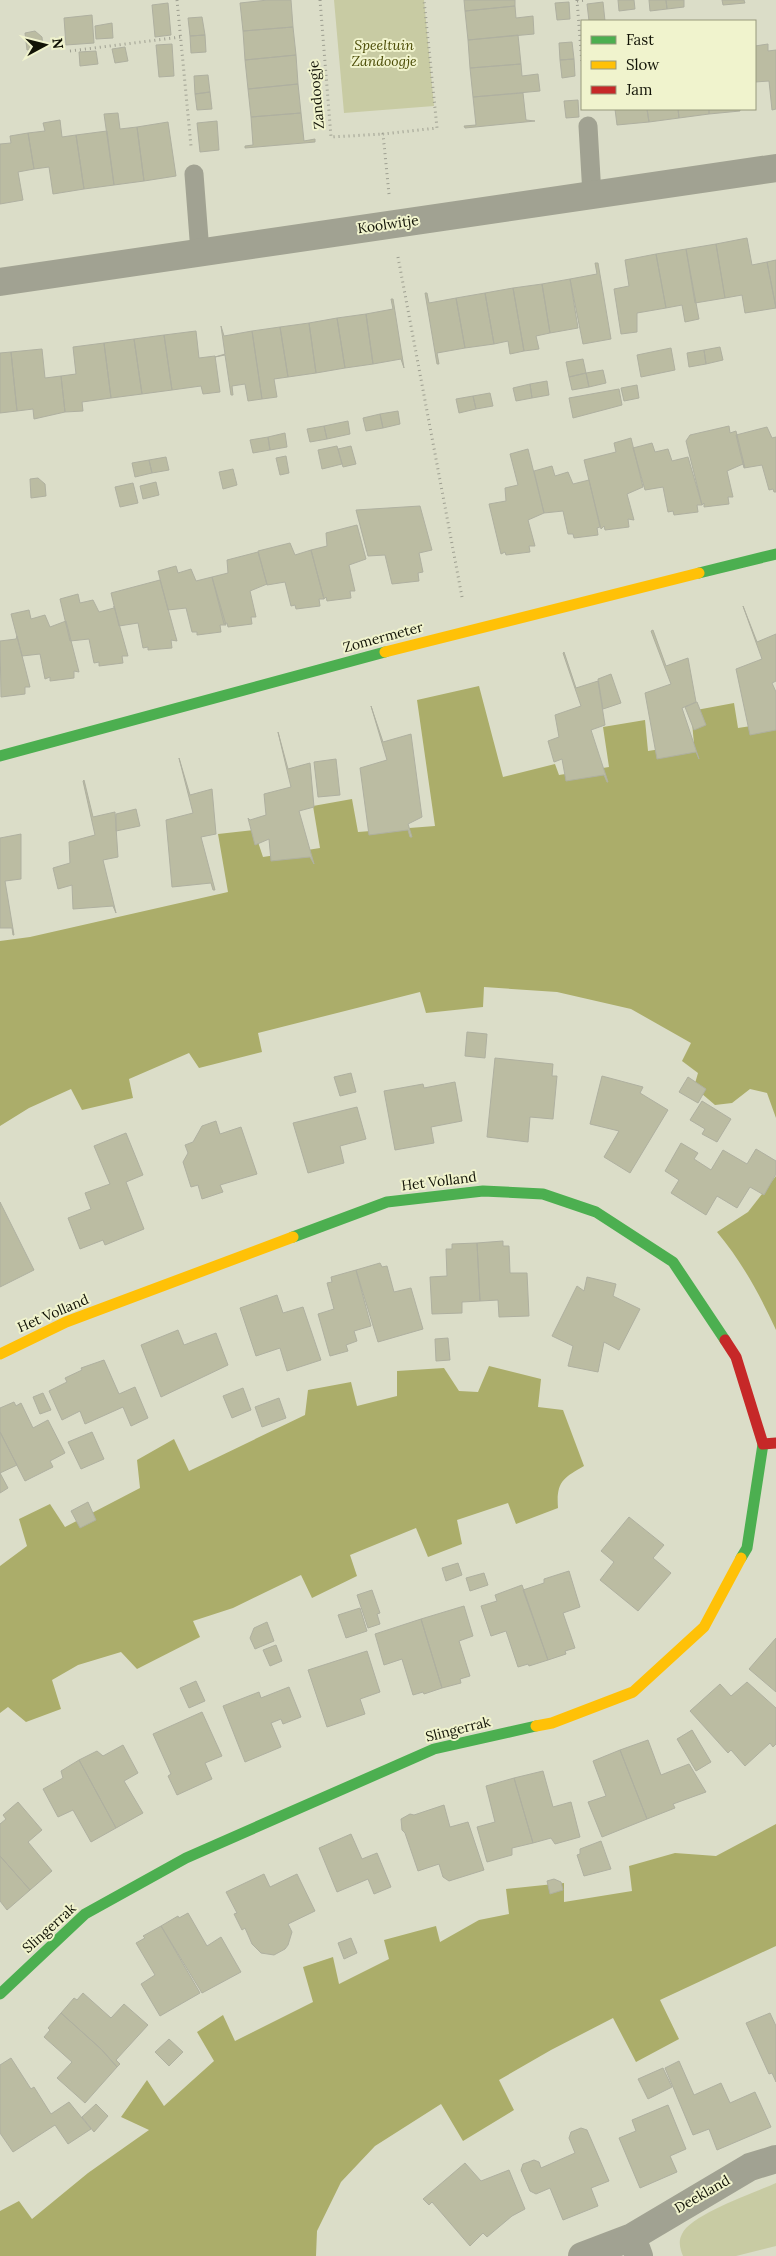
<svg xmlns="http://www.w3.org/2000/svg" width="776" height="2256" viewBox="0 0 776 2256" font-family="Lora,serif">
<style>
.green{fill:#c8cba3}
.water{fill:#abad6a}
.building{fill:#bbbca2;stroke:#afb0a0}
.lines{fill:none;stroke-linecap:round;stroke-linejoin:round}
.path{stroke:#9e9f91;stroke-width:3;stroke-dasharray:1 4;stroke-linecap:butt}
.lane{stroke:#a1a292;stroke-width:19}
.street{stroke:#a1a292;stroke-width:28}
.fast{stroke:#4caf50;stroke-width:11}
.slow{stroke:#ffc107;stroke-width:11}
.jam{stroke:#c62828;stroke-width:11}
.labels{text-anchor:middle;dominant-baseline:central;stroke-width:4;stroke-linejoin:round;paint-order:stroke}
.park-label{font-size:14px;font-style:italic;fill:#4b4c06;stroke:#f0f3cd}
.street-label{font-size:14px;fill:#121306;stroke:#f0f3cd}
</style>
<rect width="100%" height="100%" fill="#dbddc8"/>
<path class="green" d="M334 0H424L434 106 344 113Z
M776 2183V2246L736 2256H683C680 2249 678 2241 682 2234 690 2215 756 2192 776 2183Z"/>
<path class="water" d="M479 686 503 777 555 764 559 775 609 767 603 727 645 720 648 751 694 744 691 711 734 703 738 728 776 722V1118L767 1093 750 1089 732 1103 715 1105 694 1087 698 1073 682 1061 691 1043 631 1009 557 992 484 987 483 1007 426 1013 420 992 258 1033 262 1052 199 1068 189 1053 129 1079 133 1098 82 1110 71 1089 29 1108 0 1126V941L30 937 228 892 218 834 254 830 263 857 320 848 313 806 352 799 358 832 435 826 417 700Z
M776 1176V1330C760 1295 742 1262 717 1232L748 1212Z
M489 1366 541 1379 538 1407 563 1410 584 1466C563 1478 556 1482 558 1508L516 1524 508 1503 457 1520 462 1544 428 1557 416 1528 350 1555 357 1576 312 1598 301 1575 233 1608 193 1621 200 1637 137 1669 121 1652 78 1665 52 1680 61 1709 26 1722 8 1707 0 1713V1566L27 1546 19 1519 50 1504 65 1527 140 1488 137 1460 174 1439 189 1471 305 1415 308 1390 351 1382 357 1406 397 1396V1371L444 1368 459 1391 478 1392Z
M776 1824V1946L660 2000 679 2039 636 2062 613 2018 551 2050 499 2080 514 2110 463 2141 441 2104 375 2146 341 2182 317 2231 316 2256H0V2211L19 2201 32 2219 88 2173 149 2130 121 2117 147 2080 164 2106 214 2061 197 2032 223 2015 235 2041 313 2002 303 1967 333 1957 339 1984 389 1959 384 1940 436 1926 440 1942 479 1920 509 1914 506 1889 564 1883V1902L632 1891 629 1866 675 1853 716 1856Z"/>
<path class="building" d="M268 0H291L293 27 243 31 240 3Z
M464 0H515V6L465 11Z
M618 0H634L635 9 619 11Z
M649 0H666L667 9 650 11Z
M666 0H684V7L667 9Z
M722 0H744L745 3 723 5Z
M569 2 570 19 557 20 555 3Z
M603 2 605 21H589L587 4Z
M168 3 171 35 155 37 152 5Z
M515 6 516 18 533 16 534 34 468 40 465 11Z
M92 15 94 43 66 45 64 18Z
M202 17 205 35 190 36 188 18Z
M112 23 113 38 96 39 95 26Z
M293 27 296 55 245 60 243 31Z
M35 31 42 37 43 48 27 50 25 33Z
M205 35 206 52 191 53 190 36Z
M518 35 521 64 470 68 468 40Z
M572 42 574 59 560 60 559 43Z
M172 44 174 76 159 77 156 45Z
M768 44V51L776 50V109L772 110 769 81 755 82V46Z
M125 47 128 61 115 63 112 49Z
M96 51 98 64 80 66 79 52Z
M296 55 298 84 248 89 245 60Z
M574 59 575 76 562 78 560 60Z
M521 64 522 76 538 74 540 91 473 97 470 68Z
M208 75 210 92 195 94 194 76Z
M298 84 301 113 251 117 248 89Z
M210 92 212 109 197 110 195 94Z
M523 93 526 120 535 121 465 128 464 126 476 125 473 97Z
M578 100 579 117 566 118 564 101Z
M615 109H647L649 122 617 125Z
M647 109H678L679 118 649 122Z
M678 109H709V114L679 118Z
M709 109H740V111L709 114Z
M118 113 120 129 137 127 144 181 114 185 104 114Z
M301 113 304 141 315 139V142L245 148V146L253 145 251 117Z
M60 120 62 137 76 135 84 189 53 194 49 167 34 169 28 133 45 131 43 123Z
M217 121 219 150 200 152 197 123Z
M168 122 176 176 144 181 137 127Z
M107 131 114 185 84 189 76 135Z
M28 133 34 169 18 172 23 200 0 204V144L11 143 10 136Z
M747 238 752 265 767 262 776 308 745 313 742 295 725 298 716 244Z
M716 244 725 298 695 303 686 249Z
M686 249 699 319 685 322 682 305 666 308 656 254Z
M656 254 666 308 637 313V332L621 334 614 289 629 286 625 260Z
M776 260V308L767 262Z
M595 263H598L611 339 583 344 570 279 597 274Z
M570 279 578 328 550 333 542 284Z
M542 284 550 333 536 336 539 349 524 351 513 288Z
M513 288 524 351 510 354 508 341 494 344 485 293Z
M425 293H427L429 303 456 298 465 348 437 353 439 364H437Z
M485 293 494 344 465 348 456 298Z
M391 299H393L404 368 401 359 373 364 366 314 393 309Z
M366 314 373 364 345 368 337 318Z
M337 318 345 368 316 373 309 323Z
M309 323 316 373 288 377 280 327Z
M221 326 224 336 252 331 262 399 248 401 245 384 232 386 233 395H231L225 355 215 357 225 354Z
M280 327 288 377 274 379 277 397 262 399 252 331Z
M196 331 199 358 215 356 220 392 203 394 201 386 172 390 164 335Z
M164 335 172 390 142 394 134 339Z
M134 339 142 394 111 398 104 343Z
M104 343 111 398 82 402 83 411 65 412 61 376 76 374 73 347Z
M720 347 723 360 706 364 704 350Z
M671 348 675 370 641 377 637 355Z
M42 349 45 378 61 376 65 412 34 419 33 409 17 411 11 352Z
M704 350 706 364 689 367 687 353Z
M11 352 17 411 0 413V353Z
M583 359 586 373 569 377 566 362Z
M603 370 606 383 589 387 586 373Z
M586 373 589 387 572 390 569 377Z
M547 381 549 395 532 398 530 384Z
M530 384 532 398 516 401 513 388Z
M637 385 639 398 624 401 621 388Z
M619 389 622 405 573 418 569 398Z
M490 393 493 406 476 409 473 396Z
M473 396 476 409 459 413 456 399Z
M398 411 400 424 383 428 380 414Z
M380 414 383 428 366 431 363 418Z
M348 421 350 434 327 439 324 426Z
M324 426 327 439 310 442 307 429Z
M729 426 730 433 736 431 745 468 743 464 727 471 733 497H728L729 504 704 507V503L702 505 686 441 690 435Z
M767 427 772 438 776 437V492H774L773 489 769 490 762 465 744 468 736 435Z
M285 433 287 447 270 450 268 437Z
M268 437 270 450 253 453 250 440Z
M631 438 643 487 627 494 634 520 628 519 629 527 605 530 604 526 601 529 584 460 616 452 614 443Z
M652 443 655 452 668 449 672 461 688 457 702 505H697L698 512 674 515 673 511 668 512 663 487 645 490 633 448Z
M337 446 342 464 322 469 318 450Z
M351 446 356 464 343 467 338 449Z
M528 449 544 513 528 520 535 546H529L530 552 506 555 505 552 501 554 489 504 506 501 505 488 518 485 510 454Z
M286 456 289 473 280 475 276 458Z
M166 457 169 470 152 473 149 460Z
M149 460 152 473 135 477 132 463Z
M552 466 555 476 568 472 573 484 589 480 600 527 597 528 598 535 574 538 573 534H568L563 511 544 513 534 471Z
M233 469 237 485 223 489 219 472Z
M38 478 45 484 46 496 31 498 30 479Z
M156 482 159 495 143 499 140 486Z
M133 483 138 503 120 507 115 487Z
M420 506 432 550 419 553 423 572 418 573 419 581 392 584 385 555 368 556 356 510Z
M357 525 366 559 349 565 355 591H350L351 598 327 601 326 597 324 599 311 550 327 546 326 533Z
M290 543 295 555 311 550 324 599H319L320 606 296 609 295 605 291 606 285 582 267 585 258 551Z
M258 552 267 584 250 591 256 617H251L252 624 228 627 227 623 224 624 212 577 228 573 227 560Z
M176 566 178 573 191 569 196 581 212 577 226 625H220L221 632 197 635V632H192L186 608 168 610 158 571Z
M160 580 177 641 171 640 172 648 148 650V647L143 648 138 623 119 626 111 593Z
M78 594 80 603 93 600 99 612 114 608V606L128 656H122L123 663 99 666V662L94 663 89 639 70 641 60 599Z
M743 606 757 642 776 634V681L772 683 776 692V730L750 735 736 669 762 659Z
M29 610 31 619 45 615 50 627 66 621 79 672 74 671V678L50 681V677L45 679 40 654 22 656 11 614Z
M653 630 666 666 688 658 696 702 682 708 699 759 696 752 657 759 645 693 671 684 651 631Z
M17 636 30 687H25V694L1 697 0 641 16 639Z
M564 652 576 688 598 681 605 725 591 730 608 782H607L604 775 566 781 562 759 554 762 548 741 559 737 555 715 581 706 563 653Z
M611 674 621 703 603 709 598 679Z
M697 702 706 725 694 730 685 707Z
M371 706 383 742 411 734 422 817 408 824 412 837H410L408 830 369 835 360 768 387 760Z
M278 732 288 769 310 763 314 807 299 811 314 864 310 857 271 861 269 839 255 845 248 818 250 820 266 815 264 794 291 787Z
M179 758 190 795 212 789 216 834 201 837 215 890H213L211 883 172 887 166 820 193 813Z
M336 759 340 795 318 797 314 762Z
M84 780 93 817 115 812 118 857 103 860 116 913 113 906 73 909 72 885 58 889 53 868 70 863 69 842 95 835 83 781Z
M136 809 140 826 116 831V814Z
M21 834V879L5 881 14 935H13L12 928H0V838Z
M467 1032 487 1034 485 1058 465 1056Z
M495 1058 553 1064 552 1076H557L553 1119 530 1117 528 1142 487 1137Z
M351 1073 356 1092 340 1096 334 1077Z
M602 1076 643 1087 640 1093 668 1110 630 1173 604 1157 619 1131 590 1124Z
M688 1077 706 1089 698 1103 679 1092Z
M455 1082 462 1121 431 1127 434 1143 395 1150 384 1091 423 1084 424 1088Z
M702 1101 731 1119 717 1142 702 1134 705 1129 690 1120Z
M357 1107 366 1139 340 1146 344 1163 308 1173 293 1123Z
M216 1121 220 1134 241 1127 257 1174 220 1185 223 1192 202 1199 198 1185 191 1187 183 1162 188 1153 185 1145 193 1142 202 1126Z
M126 1133 143 1175 126 1182 144 1229 105 1245 103 1240 80 1249 68 1218 91 1209 85 1193 110 1184 94 1146Z
M681 1143 698 1153 694 1159 711 1170 723 1150 747 1164 756 1149 776 1161V1174L764 1195 750 1187 737 1208 717 1196 706 1215 671 1193 679 1180 665 1171Z
M0 1202 34 1270 0 1287Z
M503 1241V1246H509L510 1273H527L529 1316 499 1317 498 1300 480 1301 477 1243Z
M477 1243 480 1301 462 1302V1313L432 1314 430 1277 447 1276 446 1249H452V1244Z
M380 1263 382 1267 387 1266 394 1292 411 1288 423 1329 378 1342 356 1270Z
M356 1270 371 1326 354 1331 357 1341 346 1345 348 1351 330 1356 318 1314 334 1309 327 1283 332 1282 331 1277Z
M587 1277 616 1284 613 1296 640 1309 619 1350 604 1342 598 1372 568 1366 573 1346 552 1336 577 1286 584 1291Z
M277 1295 283 1313 303 1307 321 1360 287 1371 280 1348 256 1356 240 1308Z
M178 1330 184 1345 216 1333 228 1365 161 1397 141 1345Z
M448 1338 450 1360 436 1361 435 1339Z
M104 1360 119 1394 135 1387 148 1418 131 1426 123 1407 85 1424 80 1411 62 1420 49 1391 67 1382 65 1378 82 1370 81 1368Z
M243 1388 251 1410 232 1418 223 1396Z
M43 1393 51 1410 40 1414 33 1397Z
M279 1398 286 1418 262 1427 255 1407Z
M14 1402 16 1406 21 1403 33 1428 48 1420 65 1453 50 1461 53 1467 25 1481 0 1432V1408Z
M0 1432 17 1465 0 1473 8 1488 0 1493Z
M92 1432 104 1459 81 1469 68 1442Z
M88 1502 96 1520 80 1528 71 1511Z
M629 1517 664 1545 653 1558 671 1573 638 1611 600 1580 614 1562 601 1551Z
M458 1563 462 1575 446 1581 442 1568Z
M569 1571 580 1607 563 1613 575 1648 565 1651 566 1654 548 1660 523 1590 544 1583V1579Z
M484 1573 488 1585 470 1591 466 1578Z
M522 1585 548 1660 529 1666 528 1664 518 1667 506 1631 491 1636 481 1606 497 1601 495 1595Z
M372 1590 380 1613 377 1614 380 1624 368 1628 357 1595Z
M464 1606 473 1636 459 1641 470 1676 460 1679 461 1683 442 1688 421 1619Z
M360 1608 367 1631 346 1638 338 1615Z
M421 1619 442 1688 424 1694 423 1692 413 1695 402 1659 384 1665 375 1634Z
M267 1622 274 1641 255 1649 250 1638 254 1628Z
M776 1638V1692L749 1669Z
M276 1645 282 1661 270 1666 263 1650Z
M367 1651 380 1692 360 1699 365 1714 327 1727 308 1670Z
M196 1681 205 1701 189 1708 180 1688Z
M747 1682 776 1708V1744L773 1747 770 1743 745 1766 731 1750 728 1753 690 1711 720 1684 731 1696Z
M289 1687 301 1717 283 1724 281 1719 271 1723 281 1747 245 1762 223 1706 259 1692 261 1698Z
M202 1712 222 1756 205 1763 212 1779 177 1795 168 1776 171 1774 153 1734Z
M692 1730 711 1762 696 1771 677 1739Z
M648 1740 661 1775 689 1764 706 1792 673 1804 675 1808 647 1819 620 1750Z
M123 1745 138 1773 124 1781 143 1813 116 1828 79 1760 97 1751 103 1756Z
M620 1750 647 1819 602 1837 588 1802 606 1796 593 1761Z
M79 1760 116 1828 91 1842 73 1810 58 1817 43 1789 63 1778 61 1771Z
M543 1771 553 1807 571 1802 580 1837 555 1844 551 1838 533 1843 514 1778Z
M514 1778 533 1843 512 1848V1855L487 1862 477 1827 495 1822 486 1786Z
M18 1802 42 1830 28 1842 52 1871 30 1890 0 1856V1824L6 1819 3 1815Z
M444 1805 450 1827 468 1822 484 1870 449 1881 443 1877 439 1864 418 1871 405 1833 402 1830 401 1819 410 1814 414 1815Z
M351 1834 362 1859 377 1853 391 1887 374 1894 368 1879 337 1892 319 1848Z
M601 1841 611 1869 584 1876 577 1855 580 1854V1849Z
M0 1856 30 1890 7 1910 0 1901Z
M264 1874 270 1887 297 1874 315 1911 288 1924 292 1932 288 1945 285 1949 274 1955 261 1953 252 1944 245 1928 242 1930 234 1914 237 1913 226 1892Z
M554 1879 561 1882 563 1890 550 1894 547 1881Z
M188 1913 207 1946 221 1937 241 1972 202 1993 161 1926 178 1916 179 1918Z
M161 1926 200 1993 160 2016 141 1984 155 1975 136 1943 145 1938 143 1936Z
M351 1938 357 1953 344 1959 338 1943Z
M83 1993 111 2018 124 2004 148 2025 116 2060 120 2064 117 2067 101 2049 61 2013 74 1998 77 2000Z
M61 2013 101 2049 117 2067 85 2103 57 2078 72 2062 44 2037 50 2030 48 2028Z
M770 2013 776 2026V2082L772 2073 769 2074 746 2023Z
M169 2039 183 2052 169 2066 155 2052Z
M11 2058 31 2089 34 2087 51 2114 69 2102 91 2129 68 2144 55 2125 13 2152 0 2133V2065Z
M679 2061 694 2095 721 2083 730 2103 755 2092 771 2127 717 2150 709 2129 693 2135 665 2068Z
M663 2068 672 2087 648 2099 638 2079Z
M96 2104 108 2116 94 2132 82 2117Z
M668 2105 686 2149 670 2156 677 2172 640 2188 619 2138 636 2131 632 2120Z
M581 2128 587 2130 609 2181 591 2188 598 2206 563 2220 550 2188 536 2194 530 2191 521 2170 523 2164 534 2160 539 2162 541 2168 575 2153 569 2138 571 2132Z
M465 2163 481 2181 509 2170 525 2209 512 2216 487 2237 483 2233 470 2246 432 2202 429 2205 423 2199Z"/>
<g class="lines">
<path class="path" d="M177 0 191 146
M320 0 331 137 383 134
M577 0 582 64
M577 1 586 0
M70 51 181 37
M389 194 383 134 437 128 424 0
M398 257 462 597"/>
<path class="lane" d="M588 126 592 195
M194 174 200 252"/>
<path class="street" d="M0 282 776 168
M582 2256 632 2237
M639 2256 632 2237 750 2167 776 2159"/>
<path class="fast" d="M699 573 776 554
M0 756 385 652
M293 1237 387 1202 483 1191 543 1194 596 1212 673 1262 725 1340
M741 1558 747 1548 763 1444
M0 1994 85 1914 186 1858 434 1749 536 1726"/>
<path class="slow" d="M385 652 699 573
M0 1354 66 1322 293 1237
M536 1726 552 1723 633 1692 704 1627 741 1558"/>
<path class="jam" d="M725 1340 736 1357 763 1444 776 1443"/>
</g>
<g class="labels">
<g class="park-label">
<text x="384" y="45">Speeltuin<tspan x="384" dy="16">Zandoogje</tspan></text>
</g>
<g class="street-label">
<text transform="translate(316 95) rotate(-95)">Zandoogje</text>
<text transform="translate(388 224) rotate(-8)">Koolwitje</text>
<text transform="translate(383 637) rotate(-15)">Zomermeter</text>
<text transform="translate(439 1181) rotate(-7)">Het Volland</text>
<text transform="translate(53 1313) rotate(-23)">Het Volland</text>
<text transform="translate(458 1729) rotate(-14)">Slingerrak</text>
<text transform="translate(49 1928) rotate(-42)">Slingerrak</text>
<text transform="translate(702 2194) rotate(-30)">Deekland</text>
</g>
</g>
<rect x="581" y="20" width="175" height="90" fill="#f0f3cd" stroke="#97997d"/>
<rect x="591" y="36" width="25" height="8" fill="#4caf50" stroke="#97997d"/>
<text x="626" y="45" font-size="15" fill="#121306">Fast</text>
<rect x="591" y="61" width="25" height="8" fill="#ffc107" stroke="#97997d"/>
<text x="626" y="70" font-size="15" fill="#121306">Slow</text>
<rect x="591" y="86" width="25" height="8" fill="#c62828" stroke="#97997d"/>
<text x="626" y="95" font-size="15" fill="#121306">Jam</text>
<g transform="translate(45 45) rotate(83)" stroke="#f0f3cd" stroke-width="4" paint-order="stroke">
<path d="M0-4L9 19L0 12L-9 19Z" fill="#121306"/>
<text y="-8" font-size="14" font-weight="bold" text-anchor="middle" fill="#121306">N</text>
</g>
</svg>
